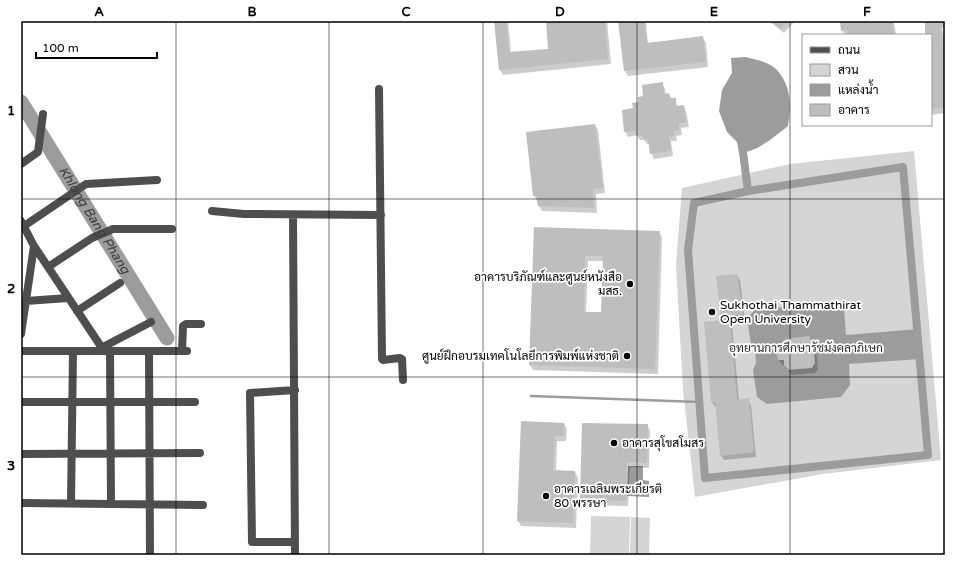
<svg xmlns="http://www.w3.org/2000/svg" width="966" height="576" viewBox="0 0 966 576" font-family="'Varela Round',Sarabun,sans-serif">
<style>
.green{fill:#d5d5d5}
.water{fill:#9c9c9c}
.shadow{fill:#0003;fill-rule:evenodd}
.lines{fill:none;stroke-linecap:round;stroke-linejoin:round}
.stream{stroke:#9c9c9c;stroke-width:2.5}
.canal{stroke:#9c9c9c;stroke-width:8}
.river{stroke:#9c9c9c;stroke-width:15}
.building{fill:#bebebe;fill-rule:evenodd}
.street{stroke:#4e4e4e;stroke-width:8}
.grid{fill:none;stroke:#000;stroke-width:1;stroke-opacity:0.55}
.poi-dot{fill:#000;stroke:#fff;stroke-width:1.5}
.labels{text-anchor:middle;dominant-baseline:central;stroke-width:3.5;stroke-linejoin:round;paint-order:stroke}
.poi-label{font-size:12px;fill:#000;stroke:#fff;text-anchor:start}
.park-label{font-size:12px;fill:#2c2c2c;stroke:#fff}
.water-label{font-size:13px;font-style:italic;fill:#3d3d3d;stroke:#fff}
.neatline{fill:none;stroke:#000;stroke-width:1.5}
.grid-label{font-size:13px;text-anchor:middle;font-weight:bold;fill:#000}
</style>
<rect width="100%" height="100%" fill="#fff"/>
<path class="green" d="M914 151 941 460 823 474 695 497 683 390 676 265 682 188 790 164Z
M591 516 630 517 629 555H590Z
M631 517 650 518 649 555H630Z"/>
<path class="water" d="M746 57C756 60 770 62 777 70 792 87 791 106 788 126 774 137 757 152 739 153L737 142 727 132 719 111 722 90 732 73 731 58Z
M831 302 844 310 846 335 918 329 920 359 849 364 850 385 841 397 767 404 757 397 753 370 756 363 755 350 751 345 747 318 755 310Z
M628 466H643V480L649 481V497L627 496Z"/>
<path class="shadow" d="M495 21H508L511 53 549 50 547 21H607L611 64 503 75 500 70Z
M619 21H646L648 44 703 38 706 43 708 67 628 76 625 71Z
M769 21H795L784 33Z
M841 21H894L896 35H845L842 30Z
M926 21H945V28H942L945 44V113L931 115V35H926Z
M662 83 665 89 666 95 669 94 672 99H675L678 107 683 106 686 111 689 127 681 128 682 135 676 136 677 141H671L673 156 654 159 651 153 649 144H647L644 140H640L637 135 628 137 625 131 634 109 644 97Z
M595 125 598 130 605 193 596 194 597 213 542 211 539 206 538 201 534 196Z
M535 228 659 232 662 237 658 374 533 370 530 365ZM588 261H604L602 313H586Z
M737 275 740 280 745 319 730 321 732 325 739 400H748L751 405 756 457 724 460 721 455 717 407H715L712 402 705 323 724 321 722 317Z
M812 341 816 346 818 369 815 373 791 375 785 365H782L779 360 784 350Z
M522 422 564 423 567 429 566 441H557L556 472H575L578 478 576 528 521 526 518 521Z
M647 425 650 430 649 468 630 467 628 506 584 505 581 499Z"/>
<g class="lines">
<path class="stream" d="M531 396 699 402"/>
<path class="canal" d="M743 152 748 191
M903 167 928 455 705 478 688 250 694 203 748 191Z"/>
<path class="river" id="s1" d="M21 102 167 338"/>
</g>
<path class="building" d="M494 21H506L509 52 548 49 546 21H605L608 59 499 70Z
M618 21H644L647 43 703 36 706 62 624 71Z
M771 21H788L781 29Z
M840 21H892L894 35H848L847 30 841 31Z
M925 21H945V24L941 25 945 60V108L931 109V35H925Z
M663 82 664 94 669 93 670 98H676V106L684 105 686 122 679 123V130L674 131V136H669L671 151 650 154 648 139H643L642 135 636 136 635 130 624 132 622 110 633 108 632 103 638 102V97L643 96 642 85Z
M595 124 603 188 593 189 594 208 538 206 536 196H533L526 132Z
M534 227 660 231 655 369 529 365ZM585 256H603L601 312H584Z
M737 274 743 314 721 317 716 276Z
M730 319 737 400 749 398 754 452 720 456 715 402H711L704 322Z
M809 336 811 340H813L815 364H814L812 368 787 370 788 368H786V366H784V360H778L776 350H783L782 342H784L785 339Z
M521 421 564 423V436H555L553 470 575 471 573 523 517 521Z
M582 423 648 424 647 463 627 462 626 501 580 500Z"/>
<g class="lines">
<path class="street" d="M379 89 382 359 383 360 400 358 402 359 403 380
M21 164 38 152 43 114
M212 211 244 214 381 215
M293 215 295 555
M21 221 34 246 104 351
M24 226 86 184 157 180
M48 267 92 238 113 229H172
M26 301 68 298
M77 311 120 283
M21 334 34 246
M101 348 151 322
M21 351H187
M110 351 111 504
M149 351 150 555
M182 351 183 326 186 324H201
M21 402H195
M21 454 200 453
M21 503 203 505
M71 503 73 351
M295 542H252L250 393 295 390"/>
</g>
<path class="grid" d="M176 21V555M329 21V555M483 21V555M637 21V555M790 21V555M21 199H945M21 377H945"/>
<g class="poi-dot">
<circle cx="630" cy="284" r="4"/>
<circle cx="712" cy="312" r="4"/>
<circle cx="627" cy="356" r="4"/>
<circle cx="614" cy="443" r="4"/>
<circle cx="546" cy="496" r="4"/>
</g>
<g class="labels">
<g class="poi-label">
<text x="622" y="277" text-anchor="end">อาคารบริภัณฑ์และศูนย์หนังสือ<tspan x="622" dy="14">มสธ.</tspan></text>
<text x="720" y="305">Sukhothai Thammathirat<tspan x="720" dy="14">Open University</tspan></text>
<text x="619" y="356" text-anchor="end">ศูนย์ฝึกอบรมเทคโนโลยีการพิมพ์แห่งชาติ</text>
<text x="622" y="443">อาคารสุโขสโมสร</text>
<text x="554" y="489">อาคารเฉลิมพระเกียรติ<tspan x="554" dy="14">80 พรรษา</tspan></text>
</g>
<g class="park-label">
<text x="806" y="348">อุทยานการศึกษารัชมังคลาภิเษก</text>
</g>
<g class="water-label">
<text stroke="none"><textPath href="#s1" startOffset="139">Khlong Bang Phang</textPath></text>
</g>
</g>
<rect width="966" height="576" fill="none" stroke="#ffffff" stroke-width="44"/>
<rect x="802" y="34" width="130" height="92" fill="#ffffff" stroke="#999999"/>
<rect x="810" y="47" width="20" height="6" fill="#4e4e4e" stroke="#999999"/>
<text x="838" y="54" font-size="12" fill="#000000">ถนน</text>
<rect x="810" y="64" width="20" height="12" fill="#d5d5d5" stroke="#999999"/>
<text x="838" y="74" font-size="12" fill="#000000">สวน</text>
<rect x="810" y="84" width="20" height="12" fill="#9c9c9c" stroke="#999999"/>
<text x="838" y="94" font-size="12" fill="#000000">แหล่งน้ำ</text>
<rect x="810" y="104" width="20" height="12" fill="#bebebe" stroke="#999999"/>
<text x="838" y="114" font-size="12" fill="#000000">อาคาร</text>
<path d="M36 52v6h121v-6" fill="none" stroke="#000000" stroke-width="2"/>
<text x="42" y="52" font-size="12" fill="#000000" stroke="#ffffff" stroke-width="3" paint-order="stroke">100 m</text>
<rect x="22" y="22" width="922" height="532" class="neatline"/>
<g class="grid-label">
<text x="99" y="16">A</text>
<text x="252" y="16">B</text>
<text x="406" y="16">C</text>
<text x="560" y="16">D</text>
<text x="714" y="16">E</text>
<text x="867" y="16">F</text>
<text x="11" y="115">1</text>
<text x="11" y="293">2</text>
<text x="11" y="470">3</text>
</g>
</svg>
